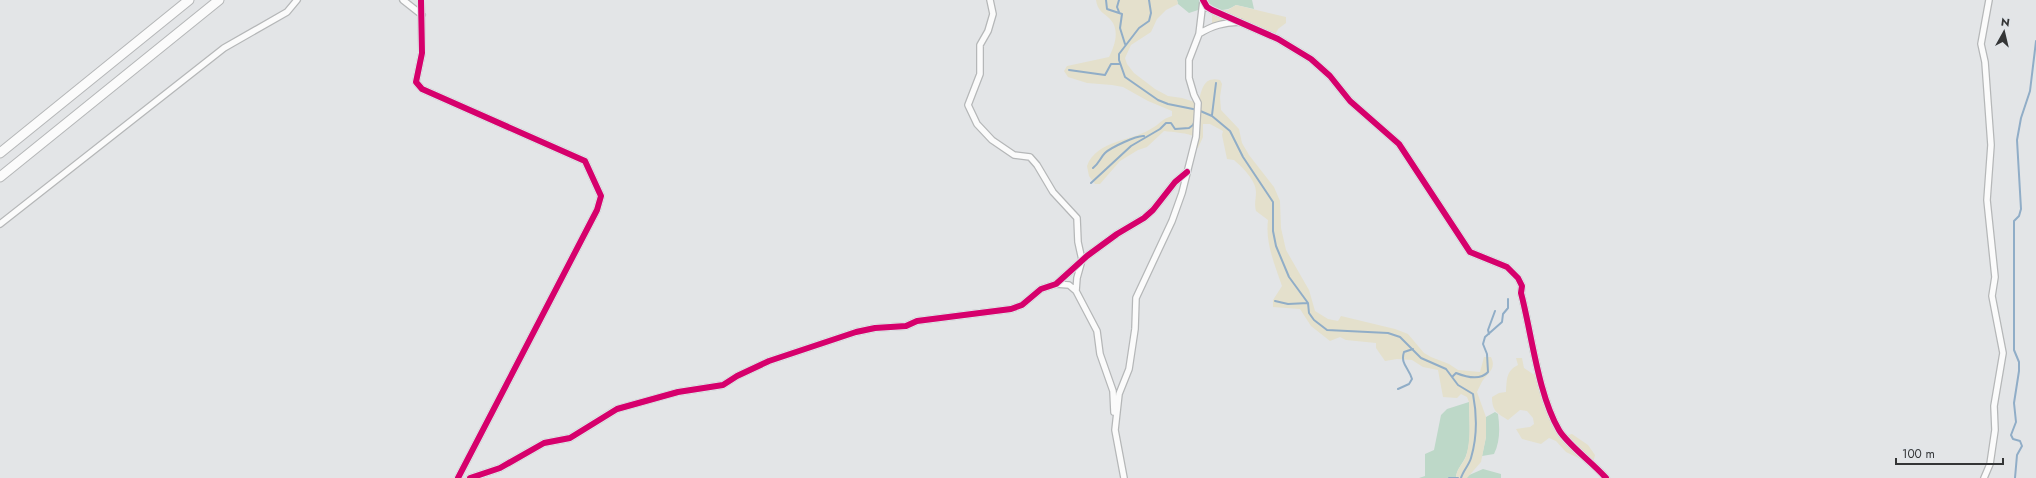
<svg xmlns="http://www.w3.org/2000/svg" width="2036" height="478" viewBox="0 0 2036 478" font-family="Jost,sans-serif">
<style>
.green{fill:#bdd8c8}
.sand{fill:#e4e0cc}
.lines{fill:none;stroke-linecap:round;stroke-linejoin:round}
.stream{stroke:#90adc7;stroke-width:2}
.minor-casing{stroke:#b5b7b8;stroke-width:8}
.trunk-casing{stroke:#b5b7b8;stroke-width:11}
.minor{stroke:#fbfbfb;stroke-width:5.5}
.trunk{stroke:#fbfbfb;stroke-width:9}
.cycleway-casing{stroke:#e1e5e9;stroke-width:8}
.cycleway{stroke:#d6006c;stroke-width:6}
</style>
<rect width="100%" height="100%" fill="#e3e5e7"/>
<path class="green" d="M1177 0H1252L1254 9 1236 5C1227 11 1217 12 1207 7L1189 13 1178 4Z
M1469 402C1469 419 1472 440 1466 456 1463 464 1456 469 1456 478H1419L1425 476V454L1434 450 1441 415 1447 409Z
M1495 412 1498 414C1500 428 1500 442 1494 454L1482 456 1486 437V417Z
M1483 469 1501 474V478H1467V476Z"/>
<path class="sand" d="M1096 0H1177L1178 4 1166 10 1157 19 1151 32 1131 45 1125 58 1127 64 1134 73 1155 89 1168 96 1182 98 1198 103C1202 90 1203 76 1220 80L1222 84 1220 97 1221 110 1239 129 1242 143 1249 155 1274 187 1280 201 1281 228 1286 250 1309 290 1315 311 1328 319 1338 321 1341 316 1395 329 1408 334 1424 353 1431 357 1449 364 1458 370 1480 372 1484 357H1491C1496 368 1490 371 1483 380 1481 383 1479 388 1477 392L1486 417V437L1481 462 1467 478H1456C1456 468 1465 463 1467 453 1471 436 1469 419 1469 402L1467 397 1461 394 1457 398 1443 397 1438 370 1423 367 1412 360 1397 359 1385 361 1376 348V343L1346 340 1340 337 1330 341 1311 326 1300 309 1273 307V300L1282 286C1275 265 1265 243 1268 220L1256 211C1254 204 1256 199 1256 192 1256 180 1242 167 1234 160L1227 159 1222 135 1223 131 1210 124H1203V137L1198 148 1194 147 1196 137C1188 133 1173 132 1164 131L1147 147 1138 150 1120 161 1100 184H1095L1089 176 1087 166C1097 139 1133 142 1154 127 1162 122 1162 119 1172 116V111L1148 101 1123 87 1112 85 1087 83 1068 77 1064 71 1067 66 1109 57C1114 47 1119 34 1113 23 1107 13 1098 14 1096 0Z
M1236 5 1286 17V23L1278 29 1274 37 1241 22 1212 26V10H1228Z
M1516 358H1522L1524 368 1542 380 1546 397 1564 436 1572 434 1588 445 1595 455 1593 463 1591 464 1566 452 1556 441 1549 438 1541 444 1522 439 1516 429 1530 427 1534 424 1533 418 1527 411 1520 410 1508 420C1497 413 1492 411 1492 397L1499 393 1506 392C1507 379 1506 371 1518 365Z"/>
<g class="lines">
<path class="stream" d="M1106 0 1107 9 1122 14 1120 28 1125 44
M1149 0 1151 13 1149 21 1139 28 1119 54V60L1125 77 1158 100 1168 104 1198 110 1212 116 1230 131 1243 157 1273 202V231L1276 246 1289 277 1308 303 1309 313 1314 320 1327 330 1388 333 1400 337 1421 358 1446 369 1458 385 1473 394C1477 415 1477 438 1471 458 1469 465 1463 471 1461 478
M1119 12 1117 7 1119 0
M1069 70 1105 75 1111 64H1120
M1212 115 1216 83
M1093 168C1100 162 1100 158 1105 153 1110 148 1137 135 1144 136
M1091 183 1131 146 1160 129 1166 123H1171L1175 129 1189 128 1193 125 1195 120
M1275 301 1288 304 1308 303
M1489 334 1488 330 1495 311
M1452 377 1456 373C1466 377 1480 381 1488 372L1487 354 1483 344 1485 337 1502 322 1503 314 1508 308V299
M1398 389 1409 384 1412 379C1409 368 1400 364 1404 352L1413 349
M1449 478H1458
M2015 478 2017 455 2022 446 2020 441 2013 439 2011 435 2016 422 2014 403 2019 371V362L2014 350V221L2019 216 2021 209 2017 140 2021 118 2030 91 2036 41"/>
<g class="minor-casing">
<path id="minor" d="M403 0 422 15
M421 0 422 53 416 82 422 89 585 161 601 196 597 210 458 478
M990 0 993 14 988 31 980 45V74L968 105 977 124 992 140 1014 155 1030 157 1037 165 1053 192 1077 218 1078 242 1082 260 1077 278 1076 291
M1203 0 1207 7 1212 10 1278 39 1311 59 1330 76 1350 101 1399 144 1470 252 1507 267 1518 278 1522 286 1521 293C1532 335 1538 394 1559 430 1567 444 1594 464 1606 478
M1199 34C1213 25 1223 23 1240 22
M0 224 224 48 287 12 297 0
M1056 284 1069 285 1076 291 1097 331 1100 354 1113 391 1114 412
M470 478 500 468 544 443 570 438 617 409 678 392 723 385 737 376 769 361 856 332 875 328 906 326 917 321 1011 309 1022 305 1041 289 1056 284 1087 256 1117 234 1144 218 1153 210 1175 182 1187 172
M1124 478 1115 430 1119 394 1129 369 1135 329 1136 298 1172 221 1182 193 1196 137 1198 103 1194 95 1189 78V60L1199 34 1203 1
M1984 478 1990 464 1995 430 1994 406 2003 353 1992 296 1995 277 1987 200 1991 145 1985 62 1981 44 1989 0"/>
</g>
<g class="trunk-casing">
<path id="trunk" d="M0 153 189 0
M0 177 219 0"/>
</g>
<use href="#minor" class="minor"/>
<use href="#trunk" class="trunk"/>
<g class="cycleway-casing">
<path id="cycleway" d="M421 0 422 53 416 82 422 89 585 161 601 196 597 210 458 478
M1203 0 1207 7 1212 10 1278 39 1311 59 1330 76 1350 101 1399 144 1470 252 1507 267 1518 278 1522 286 1521 293C1532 335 1538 394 1559 430 1567 444 1594 464 1606 478
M470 478 500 468 544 443 570 438 617 409 678 392 723 385 737 376 769 361 856 332 875 328 906 326 917 321 1011 309 1022 305 1041 289 1056 284 1087 256 1117 234 1144 218 1153 210 1175 182 1187 172"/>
</g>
<use href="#cycleway" class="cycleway"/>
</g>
<g transform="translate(2004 32) rotate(8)" stroke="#e1e5e9" stroke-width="3" paint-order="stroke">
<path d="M0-3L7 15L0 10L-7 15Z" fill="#343536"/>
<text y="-6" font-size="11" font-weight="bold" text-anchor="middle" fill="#343536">N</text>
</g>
<path d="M1896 458v6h107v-6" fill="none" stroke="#343536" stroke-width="2"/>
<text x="1902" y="458" font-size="12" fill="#343536" stroke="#e1e5e9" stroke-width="3" paint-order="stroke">100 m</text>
</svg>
